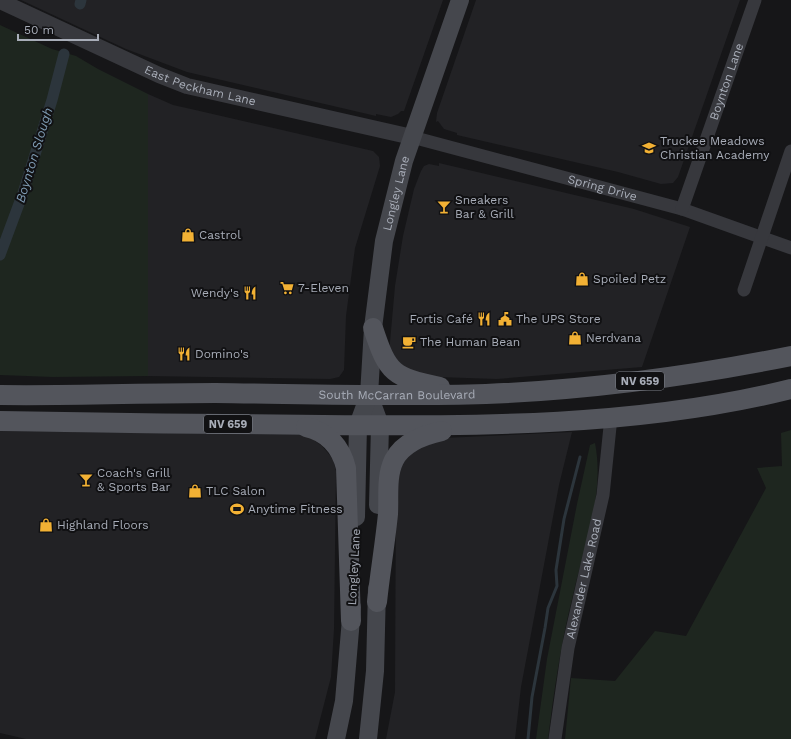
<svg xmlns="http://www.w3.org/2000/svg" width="791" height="739" viewBox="0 0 791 739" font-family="'Work Sans',sans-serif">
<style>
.built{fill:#222225}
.green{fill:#1e261f}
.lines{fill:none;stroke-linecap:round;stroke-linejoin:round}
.stream{stroke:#2c353c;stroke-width:3}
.canal{stroke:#2c353c;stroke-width:11}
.minor{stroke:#37383d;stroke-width:13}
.tertiary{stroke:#37383d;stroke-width:16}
.secondary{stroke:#45474d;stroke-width:18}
.primary{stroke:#53555c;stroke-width:20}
.labels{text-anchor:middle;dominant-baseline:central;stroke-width:4;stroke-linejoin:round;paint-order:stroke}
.shield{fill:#111113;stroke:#7b7e86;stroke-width:1}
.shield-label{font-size:11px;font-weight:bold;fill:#a8adb8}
.street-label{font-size:12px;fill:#a8adb8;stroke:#111113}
.poi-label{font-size:12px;fill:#a8adb8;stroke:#111113;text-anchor:start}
.water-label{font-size:13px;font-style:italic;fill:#7f9bb3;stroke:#111113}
</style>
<rect width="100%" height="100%" fill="#161618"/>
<path class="built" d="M21 0H443L404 111H401L398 114 391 117 376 114V116L187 72 126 49Z
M476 0H740L678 177 673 183 661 184 618 172 457 135V133L444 129 438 121 436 122 437 113Z
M148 94 173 105 191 109 373 151 379 157 380 166 355 248 346 316 344 370 339 377 330 379 148 376Z
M439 163 634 209 690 227 642 367 497 379 438 377 417 373 400 366 390 351V342L395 286 403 236 414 189 421 171 424 166 429 164 439 166Z
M0 431 300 435 311 438 322 446 333 459 336 471 334 629 331 677 315 739H26L0 733Z
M572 432 559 485 521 687 515 739H386L395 692 396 485 397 476 407 455 443 438Z"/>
<path class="green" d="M0 25 52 49 76 56 98 69 148 94V376L53 377 0 375Z
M791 430V739H565L571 678 615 681 655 631 686 636 766 488 757 468 782 466 781 433Z
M595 443C605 494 584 546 573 595 561 642 554 691 548 739H536L547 659 577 504 590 445Z"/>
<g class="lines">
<path class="stream" d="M528 739 532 697 545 628 548 608 557 586 556 570 564 519 580 457"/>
<path class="canal" d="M80 4 81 0
M0 255 23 193 52 100 64 54"/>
<g class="minor">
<path id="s1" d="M412 137 682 209 791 248"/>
<path id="s2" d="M682 209 755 0"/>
<path d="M744 290 791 151"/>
<path id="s3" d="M555 739 568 648 603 495 611 417"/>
</g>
<path class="tertiary" id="s4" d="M0 1 159 75 187 86 412 137"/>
<g class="secondary">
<path d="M369 395 380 425 378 505"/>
<path id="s5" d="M356 517 358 425 369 395 373 328 384 241 404 161 460 0"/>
<path d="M336 739 344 701 352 607"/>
<path d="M368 739 375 671 377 588"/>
</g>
<g class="primary">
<path d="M373 328C388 374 393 377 440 387"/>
<path id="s6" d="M0 395C72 396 143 393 215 393 306 394 396 397 486 394 588 390 691 376 791 356"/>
<path d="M0 421C108 423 215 424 323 425 479 426 639 427 791 389"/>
<path d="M306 427C328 432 341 447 346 468L351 621"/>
<path d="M377 602C380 573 385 544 388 514 389 497 386 476 394 460 403 442 424 435 442 431"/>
</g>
</g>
<defs>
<g id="school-bare" transform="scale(1.08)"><path d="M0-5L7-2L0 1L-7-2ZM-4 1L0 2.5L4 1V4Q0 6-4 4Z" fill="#f2b134" stroke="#111113" stroke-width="2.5" paint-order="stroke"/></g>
<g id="bar-bare" transform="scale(1.08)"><path d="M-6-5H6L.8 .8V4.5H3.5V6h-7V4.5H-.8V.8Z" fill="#f2b134" stroke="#111113" stroke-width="2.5" paint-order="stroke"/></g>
<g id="shop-bare" transform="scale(1.08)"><path d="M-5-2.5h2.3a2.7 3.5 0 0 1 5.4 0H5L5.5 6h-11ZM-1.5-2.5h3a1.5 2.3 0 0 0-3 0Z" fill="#f2b134" stroke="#111113" stroke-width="2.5" paint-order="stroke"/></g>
<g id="supermarket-bare" transform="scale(1.08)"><path d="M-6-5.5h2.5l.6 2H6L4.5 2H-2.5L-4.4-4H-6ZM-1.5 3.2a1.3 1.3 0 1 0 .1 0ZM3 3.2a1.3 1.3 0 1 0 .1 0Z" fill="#f2b134" stroke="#111113" stroke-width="2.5" paint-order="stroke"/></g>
<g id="restaurant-bare" transform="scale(1.08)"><path d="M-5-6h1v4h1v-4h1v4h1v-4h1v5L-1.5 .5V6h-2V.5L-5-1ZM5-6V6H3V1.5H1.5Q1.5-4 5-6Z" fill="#f2b134" stroke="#111113" stroke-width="2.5" paint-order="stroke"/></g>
<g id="civic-bare" transform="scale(1.08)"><path d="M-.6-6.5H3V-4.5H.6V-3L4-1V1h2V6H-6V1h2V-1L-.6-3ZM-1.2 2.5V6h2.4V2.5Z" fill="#f2b134" stroke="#111113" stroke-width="2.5" paint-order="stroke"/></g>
<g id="cafe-bare" transform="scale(1.08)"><path d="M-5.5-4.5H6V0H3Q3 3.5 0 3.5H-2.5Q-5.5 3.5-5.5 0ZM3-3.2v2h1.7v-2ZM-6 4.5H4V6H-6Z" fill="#f2b134" stroke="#111113" stroke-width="2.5" paint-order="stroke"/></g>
<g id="stadium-bare" transform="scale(1.08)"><path d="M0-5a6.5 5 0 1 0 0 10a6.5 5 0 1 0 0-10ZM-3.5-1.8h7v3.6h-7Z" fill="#f2b134" stroke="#111113" stroke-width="2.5" paint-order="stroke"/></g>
</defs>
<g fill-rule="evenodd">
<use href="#school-bare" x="649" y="148"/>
<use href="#bar-bare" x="444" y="207"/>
<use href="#shop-bare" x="188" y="235"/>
<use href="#shop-bare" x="582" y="279"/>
<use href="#supermarket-bare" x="287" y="288"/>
<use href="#restaurant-bare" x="250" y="293"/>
<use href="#restaurant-bare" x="484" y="319"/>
<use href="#civic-bare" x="505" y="319"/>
<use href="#shop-bare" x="575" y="338"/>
<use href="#cafe-bare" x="409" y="342"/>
<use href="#restaurant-bare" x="184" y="354"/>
<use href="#bar-bare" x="86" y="480"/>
<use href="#shop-bare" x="195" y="491"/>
<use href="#stadium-bare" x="237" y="509"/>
<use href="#shop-bare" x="46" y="525"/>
</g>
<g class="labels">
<g class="shield">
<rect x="616" y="372" width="48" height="18" rx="3"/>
<rect x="204" y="415" width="48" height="18" rx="3"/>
</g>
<g class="shield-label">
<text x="640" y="381">NV 659</text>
<text x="228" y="424">NV 659</text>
</g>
<g class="street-label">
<text stroke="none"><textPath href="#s2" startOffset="135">Boynton Lane</textPath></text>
<text stroke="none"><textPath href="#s4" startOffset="218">East Peckham Lane</textPath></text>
<text stroke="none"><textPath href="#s1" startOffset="197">Spring Drive</textPath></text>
<text stroke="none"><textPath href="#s5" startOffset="328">Longley Lane</textPath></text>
<text stroke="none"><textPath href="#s6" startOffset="397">South McCarran Boulevard</textPath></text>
<text transform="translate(354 567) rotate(-87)">Longley Lane</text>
<text stroke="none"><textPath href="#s3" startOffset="163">Alexander Lake Road</textPath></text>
</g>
<g class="poi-label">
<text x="660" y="141">Truckee Meadows<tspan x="660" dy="14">Christian Academy</tspan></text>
<text x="455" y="200">Sneakers<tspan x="455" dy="14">Bar &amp; Grill</tspan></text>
<text x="199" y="235">Castrol</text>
<text x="593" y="279">Spoiled Petz</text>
<text x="298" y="288">7-Eleven</text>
<text x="239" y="293" text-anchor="end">Wendy's</text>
<text x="473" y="319" text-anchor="end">Fortis Café</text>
<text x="516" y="319">The UPS Store</text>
<text x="586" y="338">Nerdvana</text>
<text x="420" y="342">The Human Bean</text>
<text x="195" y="354">Domino's</text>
<text x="97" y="473">Coach's Grill<tspan x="97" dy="14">&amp; Sports Bar</tspan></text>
<text x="206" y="491">TLC Salon</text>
<text x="248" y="509">Anytime Fitness</text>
<text x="57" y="525">Highland Floors</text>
</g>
<g class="water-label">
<text transform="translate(34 155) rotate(-73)">Boynton Slough</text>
</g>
</g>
<path d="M18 34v6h80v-6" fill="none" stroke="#a8adb8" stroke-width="2"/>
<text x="24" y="34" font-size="12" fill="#a8adb8" stroke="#111113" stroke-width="3" paint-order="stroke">50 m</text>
</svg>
